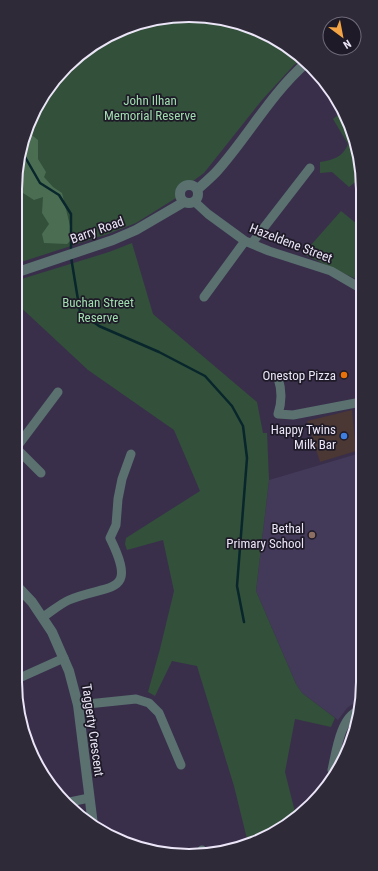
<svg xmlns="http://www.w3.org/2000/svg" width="378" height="871" viewBox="0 0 378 871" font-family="'Roboto Condensed',sans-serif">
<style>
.commercial{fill:#4b3733}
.built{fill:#433959}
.green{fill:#33503a}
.forest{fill:#4b6e53}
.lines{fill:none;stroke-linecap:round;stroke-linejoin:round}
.stream{stroke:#08262b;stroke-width:2.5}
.minor{stroke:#5a7170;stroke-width:9}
.tertiary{stroke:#5a7170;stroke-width:10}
.food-dot{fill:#e8710a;stroke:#1e1a27;stroke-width:1.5}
.shop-dot{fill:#3f7fe0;stroke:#1e1a27;stroke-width:1.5}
.education-dot{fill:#8d6e63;stroke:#1e1a27;stroke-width:1.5}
.labels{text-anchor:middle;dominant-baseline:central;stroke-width:3.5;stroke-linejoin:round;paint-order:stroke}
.park-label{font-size:13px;fill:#a1deaf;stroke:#1e1a27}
.street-label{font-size:13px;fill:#ebe5f7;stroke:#1e1a27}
.poi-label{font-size:13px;fill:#ebe5f7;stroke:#1e1a27;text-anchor:end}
.rim{fill:none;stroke:#ebe5f7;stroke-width:2}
</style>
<rect width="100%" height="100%" fill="#392f4b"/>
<path class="commercial" d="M352 410 356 451 320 462 307 421Z"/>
<path class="built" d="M357 454 362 479 363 682 360 702 354 703 347 708 338 720 302 693 296 684 256 591 269 480Z"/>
<path class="green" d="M178 15 245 24 286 44 302 59 294 65 262 100 204 173 193 181 183 183 179 187 176 198 136 223 108 234 15 264V189L24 133 58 74 112 33Z
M343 111C354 129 361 157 362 177L349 187 332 172 320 173V162C333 160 343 157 348 144L333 119Z
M341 211 362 228V274L356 279 303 254Z
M132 243 153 314 257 402 263 433H267L269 480 256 591 296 684 302 693 335 718 331 727 295 719 285 772 296 816 276 833 248 843 234 786 197 666 172 661 155 696 148 692 160 649 174 591 163 540 127 550 125 544 126 538 200 491 174 430 88 370 15 302V281L109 252Z"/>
<path class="forest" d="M25 131 28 132 38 140V159L46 172 44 177 53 187 62 193 73 238 67 244 44 243 42 234 49 224 42 213 43 197 34 200 15 188Z"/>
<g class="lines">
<path class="stream" d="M21 150 40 183 59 195 71 214V252
M71 257 80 312 99 326 159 352 205 376 232 406 243 426 247 458 237 586 244 622"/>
<path class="minor" d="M195 202 208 214 245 241 269 251 331 271 362 289
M252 243 310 168
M204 297 245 241
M278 378C282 390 282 402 278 414L293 415 361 402
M362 385 361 402 362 413
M15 447 41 473
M16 448 58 392
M43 617C51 612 60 604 69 600 109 583 139 597 110 538L116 525 118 499 122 479 131 454
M15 680 64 658
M78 705 136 699 149 703 159 713 181 765
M332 770C336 753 340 718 358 711
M65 803 89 798
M202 850V853"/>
<path class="tertiary" d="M180 194a9 9 0 1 1 18 0a9 9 0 1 1-18 0Z
M198 189C204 183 212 177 218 170 249 135 270 95 306 63
M15 273 113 240 136 230 184 202
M15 584 32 602 52 632 69 671 78 705 93 825"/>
</g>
<circle class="food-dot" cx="344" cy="375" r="4"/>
<circle class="shop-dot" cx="344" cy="436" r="4"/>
<circle class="education-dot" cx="312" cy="535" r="4"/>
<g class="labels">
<g class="park-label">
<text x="150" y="100">John Ilhan<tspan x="150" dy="15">Memorial Reserve</tspan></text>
<text x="98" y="302">Buchan Street<tspan x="98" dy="15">Reserve</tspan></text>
</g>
<g class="street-label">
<text transform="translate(97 230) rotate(-20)">Barry Road</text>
<text transform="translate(291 243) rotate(21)">Hazeldene Street</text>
<text transform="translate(93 730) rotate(82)">Taggerty Crescent</text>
</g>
<g class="poi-label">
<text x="336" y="375">Onestop Pizza</text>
<text x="336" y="429">Happy Twins<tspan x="336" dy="15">Milk Bar</tspan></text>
<text x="304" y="528">Bethal<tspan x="304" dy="15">Primary School</tspan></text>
</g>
</g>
<path d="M0 0H378V871H0ZM189 22H189A167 167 0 0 1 356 189V682A167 167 0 0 1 189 849H189A167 167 0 0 1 22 682V189A167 167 0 0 1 189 22Z" fill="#2e2a38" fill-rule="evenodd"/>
<path class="rim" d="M189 22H189A167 167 0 0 1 356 189V682A167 167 0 0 1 189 849H189A167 167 0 0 1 22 682V189A167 167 0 0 1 189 22Z"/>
<g transform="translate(342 36) rotate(148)"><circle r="19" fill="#1e1a27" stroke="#706b7a"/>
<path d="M0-3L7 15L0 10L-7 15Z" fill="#f4a444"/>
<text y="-6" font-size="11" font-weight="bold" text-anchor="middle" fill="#ebe5f7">N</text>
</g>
</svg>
